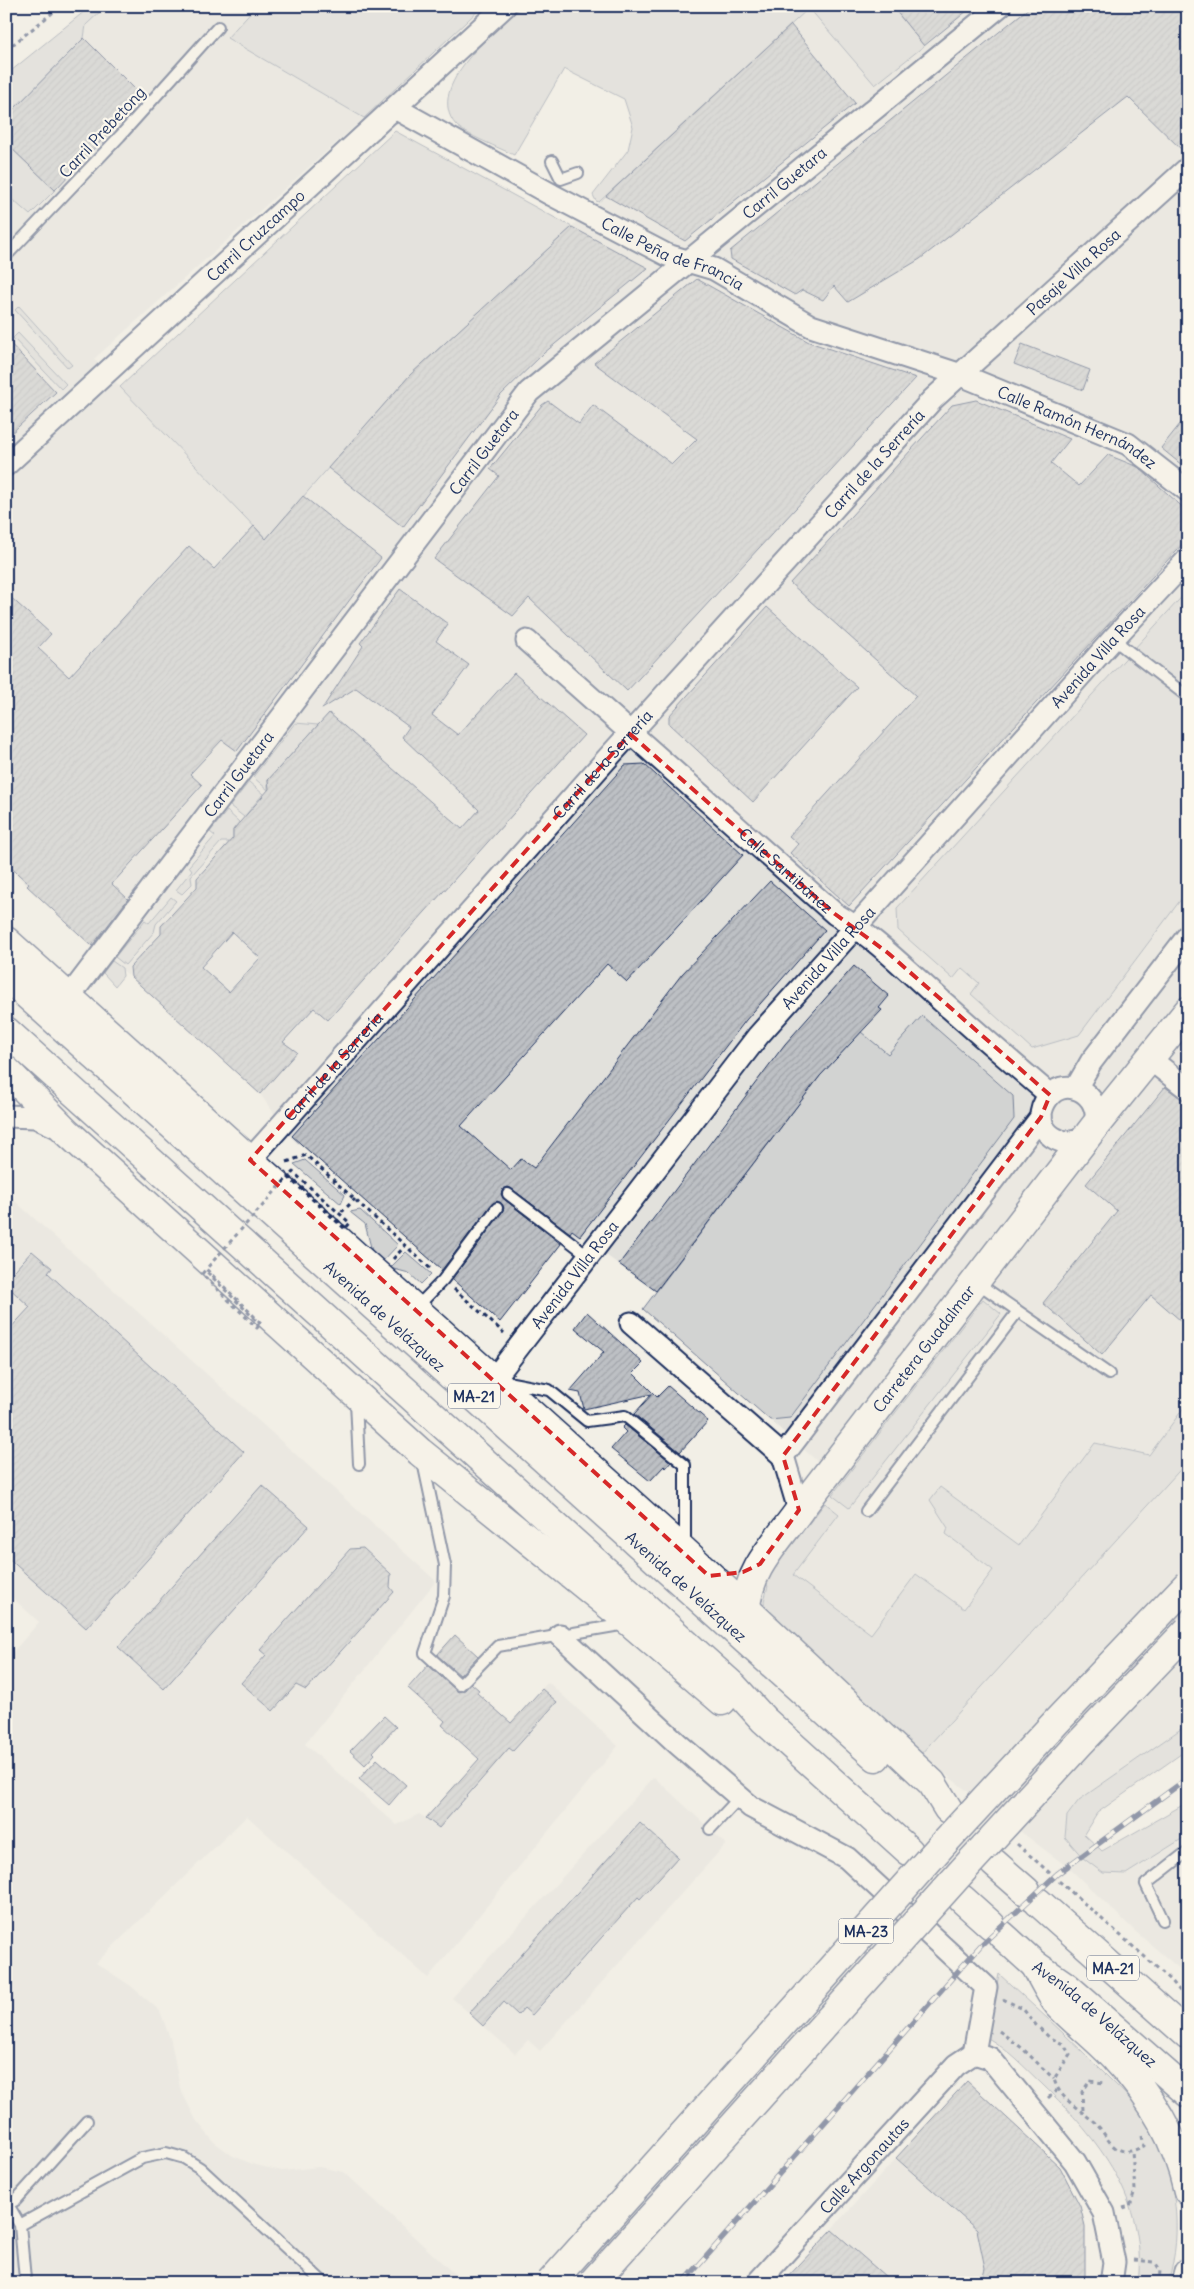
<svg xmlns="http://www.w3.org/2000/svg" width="1194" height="2289" viewBox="0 0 1194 2289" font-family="Delius,sans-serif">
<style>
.built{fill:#e2e1dc}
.green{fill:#d2d3d2;stroke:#768198}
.building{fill:url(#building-hatch);stroke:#1b2f5e;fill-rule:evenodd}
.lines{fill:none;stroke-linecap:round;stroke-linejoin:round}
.lane-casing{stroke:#1b2f5e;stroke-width:14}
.street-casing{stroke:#1b2f5e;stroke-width:25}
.secondary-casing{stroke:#1b2f5e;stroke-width:31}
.highway-casing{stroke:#1b2f5e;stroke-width:31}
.path{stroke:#1b2f5e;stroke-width:3;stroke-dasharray:4 4;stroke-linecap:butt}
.lane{stroke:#fbf7ec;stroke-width:10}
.street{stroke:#fbf7ec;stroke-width:21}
.secondary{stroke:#fbf7ec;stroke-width:28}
.highway{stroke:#fbf7ec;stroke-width:28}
.rail-casing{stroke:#1b2f5e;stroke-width:5.5}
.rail{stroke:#fbf7ec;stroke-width:4;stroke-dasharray:11;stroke-linecap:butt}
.highway-bridge-casing{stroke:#1b2f5e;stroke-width:31;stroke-linecap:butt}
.path-bridge{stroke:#1b2f5e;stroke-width:3;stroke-dasharray:4 4;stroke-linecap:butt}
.highway-bridge{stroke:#fbf7ec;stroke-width:28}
.marked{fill:none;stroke:#d62828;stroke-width:4;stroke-dasharray:10 6;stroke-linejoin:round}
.labels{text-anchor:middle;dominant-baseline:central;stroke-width:4.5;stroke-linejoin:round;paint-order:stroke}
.shield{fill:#fbf7ec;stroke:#5e6b89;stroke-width:1}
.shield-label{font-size:15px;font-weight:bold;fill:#1b2f5e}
.street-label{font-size:16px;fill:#1b2f5e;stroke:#fbf7ec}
</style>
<defs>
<pattern id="building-hatch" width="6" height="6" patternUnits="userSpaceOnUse" patternTransform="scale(1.25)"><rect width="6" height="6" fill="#bdc0c4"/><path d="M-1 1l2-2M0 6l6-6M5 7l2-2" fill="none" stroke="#a2a5ab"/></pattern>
</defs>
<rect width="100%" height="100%" fill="#f2efe6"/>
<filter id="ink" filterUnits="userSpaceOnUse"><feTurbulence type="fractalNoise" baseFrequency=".02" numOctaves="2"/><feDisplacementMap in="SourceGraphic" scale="10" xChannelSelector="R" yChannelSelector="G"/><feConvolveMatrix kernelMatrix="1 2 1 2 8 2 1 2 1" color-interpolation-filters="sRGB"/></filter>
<g filter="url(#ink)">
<path class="built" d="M106 6H256L228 38 364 118 94 359 266 539 410 375 809 8 924 46 892 6H1188V1724L1079 1800 1067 1816 1102 1873 1126 1874 1188 1835V1976L1136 1932 1070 1869 920 1755 764 1601 768 1586 764 1581 841 1482 643 1309 655 1291 580 1236 561 1245 500 1322 300 1142 298 1144 291 1137 260 1094 131 977 94 948 27 886 6 863V117L84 38 86 25Z
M6 1193 436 1581 305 1744 397 1825 419 1814 426 1818 548 1682 618 1746 428 1978 247 1816 96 1963 131 1986 160 2011 171 2041 180 2088 196 2120 214 2142 233 2156 255 2165 282 2171 319 2167 344 2172 464 2283H6V1660L39 1622 6 1592Z
M654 1777 726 1844 540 2051 528 2040 515 2054 452 1998Z
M967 2081 1060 2167 1080 2206 1085 2226V2283H782Z"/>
<path class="green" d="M91 6H106L86 25 84 38 6 117V75Z
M256 6H483L364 118 227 38Z
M523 6H892L924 46 875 85 809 8 599 202 596 201 593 195 628 150 633 127 624 99 564 69 514 155C502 149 464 134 456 125 423 87 497 29 523 6Z
M395 131 572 227 410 375 266 539 120 387Z
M6 143 55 190 30 215 6 194Z
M19 306 72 365 68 368 15 310Z
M18 333 66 384 61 389 13 338Z
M1188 590V890L1079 1035 1032 1049 971 994 979 983 962 968 953 979 898 930 897 908Z
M295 723 318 725 268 780V790L253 777Z
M249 782 263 794 244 817 230 806Z
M227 811 239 822 233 830V838L230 842H221L191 876 192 884 182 894 176 890 192 870 189 866 215 836 210 832Z
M171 897 176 901 156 924 154 932 125 965 115 957 145 920 149 923Z
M112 961 122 968 123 976 115 986 103 973Z
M922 1016 1013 1096 1014 1119 790 1418 770 1420 643 1309 820 1076 861 1032 888 1054Z
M305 1160 345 1195 341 1204 294 1164Z
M360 1210 398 1245 380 1264 373 1255 365 1224 350 1212Z
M406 1252 431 1274 421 1284 409 1273 390 1268Z
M983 1299 1001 1314 849 1508 832 1495Z
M1188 1402V1461L920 1755 765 1613 764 1601 768 1586 764 1581 825 1503 839 1514 793 1575 871 1634 916 1574 964 1609 993 1570 946 1534 948 1528 930 1500 940 1487 1019 1545 1095 1443 1149 1455Z
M1188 1724V1749L1097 1813 1084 1834 1102 1851 1188 1802V1835L1126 1874 1103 1873 1083 1858 1065 1837 1067 1816 1079 1800Z
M999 1974C1036 2008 1073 2041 1107 2076 1122 2091 1139 2106 1149 2125 1176 2174 1184 2229 1168 2283H1138C1148 2201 1099 2139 1043 2085 1025 2068 1008 2049 986 2037Z"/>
<path class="building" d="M892 6H973L924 46Z
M1031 6H1188V156L1128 97 920 259 848 302 834 286 823 300 802 290 795 295 731 259 730 251Z
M791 25 855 103 685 241 606 196Z
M84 38 141 95 136 104 55 190 6 143V117Z
M572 227 648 268 544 353 500 396 403 527 328 468 410 375Z
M697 279 809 342 916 378 627 691 529 598 513 616 434 559 499 476 490 469 542 405 548 401 579 424 593 405 672 464 697 439 594 363Z
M6 339 56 392 6 438Z
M1022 344 1090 370 1083 390 1014 364Z
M976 400 1070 439 1051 463 1079 486 1108 455 1138 467 1188 512V538L849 906 790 853 798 844 789 836 916 696 790 583 952 405Z
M1188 414V470L1161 448Z
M303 496 381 558 237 751 222 740 190 774 202 785 112 884 128 899 92 946 27 886 29 884 6 863V593L51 634 38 648 69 677 189 546 214 569 254 526 266 539Z
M400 589 448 624 436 641 469 665 432 715 458 735 514 673 584 735 328 1020 314 1008 283 1042 297 1052 260 1094 131 977 130 967 161 934V926L197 887V878L233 838V830L269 789 268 780 329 713 462 829 479 810 402 737 409 727 356 688 322 709 363 646 360 643ZM232 932 260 958 229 992 201 967Z
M767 607 857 687 753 802 669 724V716Z
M644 764 743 855 627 982 607 964 461 1126 511 1170 521 1159 534 1168 682 974 770 881 825 930 746 1020 580 1236 572 1230 570 1233 512 1189 508 1187 503 1189 501 1194 504 1199 561 1244 500 1322 452 1279 502 1212 504 1208 501 1203 497 1201 492 1204 442 1270 292 1136 625 765Z
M854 966 889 996 879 1008 882 1010 820 1076 656 1291 619 1264 785 1044Z
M1165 1087 1188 1103V1327L1151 1295 1102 1355 1043 1303 1117 1211 1086 1184Z
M32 1251 52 1268 48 1273 244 1452 86 1628 6 1556V1333L30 1307 6 1285V1280Z
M587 1312 643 1363 633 1373 657 1397 668 1386 708 1421 680 1452 634 1414 652 1394 584 1409 580 1393 570 1391 604 1352 575 1328Z
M625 1425 671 1462 666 1468 664 1466 650 1481 611 1449 626 1432 622 1428Z
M262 1485 309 1526 164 1689 118 1647Z
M363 1548 391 1574 390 1587 394 1592 306 1690 296 1685 273 1711 241 1683 266 1655 260 1650 350 1549Z
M455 1635 478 1656 460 1675 437 1655Z
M428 1665 458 1692 465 1690 471 1683 479 1690 477 1693 511 1723 542 1689 557 1702 513 1751 509 1748 439 1828 426 1818 479 1759 442 1725 445 1721 408 1688Z
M384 1716 396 1727 373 1752 375 1754 365 1765 350 1751Z
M377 1759 406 1785 389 1805 359 1779Z
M640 1823 678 1857 640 1899 638 1897 532 2015 524 2008 518 2015 504 2002 483 2026 469 2013Z
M967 2081 1060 2167 1080 2206 1085 2226V2283H981L985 2268 977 2230 896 2158Z
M832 2230 893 2283H782Z"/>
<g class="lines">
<g class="lane-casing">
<path id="lane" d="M552 161 561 179 578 173
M6 256 120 136 218 27
M1113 639 1188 697
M508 1194 589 1256
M976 1282 1109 1374
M416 1308 443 1280 497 1208
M507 1382 549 1390 587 1421 625 1416 685 1465V1545
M356 1401 359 1464
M423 1462 445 1565 444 1596 425 1653 460 1685 498 1646 626 1624
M866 1511 1018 1311
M710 1829 740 1797
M1163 1920 1146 1884 1188 1851
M6 2201 20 2225 25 2279 23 2283
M9 2204 16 2200 87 2121
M20 2225 142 2158 166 2153 184 2158 200 2168 324 2283"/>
</g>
<g class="street-casing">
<g id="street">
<path id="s1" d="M395 108 552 195 667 255 714 269 811 326 961 375 1128 444 1188 491"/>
<path id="s2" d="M6 465 505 6"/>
<path id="s3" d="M527 641 835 914C872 935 903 967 935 995 973 1029 1011 1062 1050 1095"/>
<path id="s4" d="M69 997 529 392 1000 6"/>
<path d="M1150 1059 1188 1089"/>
<path d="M1076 1088 1091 1062 1188 936"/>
<path d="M6 1116 35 1117 59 1128"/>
<path d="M1090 1134C1065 1155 1029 1131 1045 1102 1061 1072 1104 1092 1095 1126"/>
<path id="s5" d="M250 1160 605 761 933 399 1188 168"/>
<path d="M631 1323 783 1456"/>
<path id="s6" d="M494 1379 758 1036 1113 639 1188 559"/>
<path d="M799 1510 783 1456 1041 1117"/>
<path d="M560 1635 678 1744 751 1807 847 1858 986 1987 974 2053"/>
<path d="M974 2053 990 2058 1075 2162 1104 2213 1114 2262 1111 2283"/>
<path id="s7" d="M757 2283 956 2065 974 2053"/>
</g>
</g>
<g class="secondary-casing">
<g id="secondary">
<path id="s8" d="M746 1610C747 1569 779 1540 801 1508L1095 1126 1188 1011"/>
</g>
</g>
<g class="highway-casing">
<g id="highway">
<path d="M6 941 684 1551 932 1783 948 1809"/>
<path id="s9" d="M6 976 876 1757"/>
<path d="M6 1031 734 1687 764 1720 909 1851"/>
<path d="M6 1070 67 1132 420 1452 631 1623 722 1701"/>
<path d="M994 1863 1026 1891"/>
<path d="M962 1899 991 1925"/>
<path d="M1038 1902 1188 2035"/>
<path id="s10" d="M1002 1935 1035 1965 1067 1987 1188 2093"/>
<path d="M1035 1965C1042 1977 1049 1993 1058 2004 1076 2023 1098 2039 1116 2059 1152 2097 1177 2140 1188 2191"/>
<path d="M1186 2283 1188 2273"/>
</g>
</g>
<path class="path" d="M6 50 61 6
M287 1162 306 1155 432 1270
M341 1210 343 1211 355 1199
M393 1259 405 1246
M454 1289 504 1333
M1017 1844 1171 1980 1188 2001
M1003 1999 1023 2009 1036 2025 1049 2037 1063 2044 1070 2054 1054 2079C1060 2101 1083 2110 1098 2126 1104 2132 1110 2146 1118 2149 1128 2154 1135 2150 1144 2146L1142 2136
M999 2031 1022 2048 1054 2079
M1048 2098 1057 2090
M1083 2110 1082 2092 1090 2081 1104 2083
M1123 2208 1130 2206 1135 2190 1132 2152
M1134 2260 1155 2262 1160 2270 1159 2283"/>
<use href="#lane" class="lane"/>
<use href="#street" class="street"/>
<use href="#secondary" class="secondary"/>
<use href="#highway" class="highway"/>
<g class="rail-casing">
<path id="rail" d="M683 2283 981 1945 1057 1874 1188 1778"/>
</g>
<use href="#rail" class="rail"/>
<g class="highway-bridge-casing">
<path id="highway-bridge" d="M550 2283 942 1845 1056 1722 1188 1584
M592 2283 965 1868 1079 1744 1188 1630"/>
</g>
<path class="path-bridge" d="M257 1326 259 1323 205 1270 202 1274 257 1328 261 1323 206 1269 288 1177 345 1229 350 1223 293 1172 289 1176 345 1227 348 1223"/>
<use href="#highway-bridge" class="highway-bridge"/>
</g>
</g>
<path d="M0 0H1194V2289H0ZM630 734 835 914 888 953 1050 1095 1041 1117 783 1456 799 1510 760 1564 743 1572 709 1576 250 1160Z" fill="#f2efe6" fill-opacity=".55" fill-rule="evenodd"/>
<path class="marked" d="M630 734 835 914 888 953 1050 1095 1041 1117 783 1456 799 1510 760 1564 743 1572 709 1576 250 1160Z"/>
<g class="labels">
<g class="shield">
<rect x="448" y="1383.5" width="52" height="25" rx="4"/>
<rect x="838.5" y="1918.5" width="55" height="25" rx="4"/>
<rect x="1087" y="1955.5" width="52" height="25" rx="4"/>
</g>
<g class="shield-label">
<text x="474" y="1396">MA-21</text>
<text x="866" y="1931">MA-23</text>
<text x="1113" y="1968">MA-21</text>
</g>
<g class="street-label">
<text transform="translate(102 132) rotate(-47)">Carril Prebetong</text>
<text stroke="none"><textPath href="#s4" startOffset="1090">Carril Guetara</textPath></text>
<text stroke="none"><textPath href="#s2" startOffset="339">Carril Cruzcampo</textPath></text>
<text stroke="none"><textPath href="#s1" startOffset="314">Calle Peña de Francia</textPath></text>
<text stroke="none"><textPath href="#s5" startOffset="1212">Pasaje Villa Rosa</textPath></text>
<text stroke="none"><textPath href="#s1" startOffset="756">Calle Ramón Hernández</textPath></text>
<text stroke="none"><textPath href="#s4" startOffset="685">Carril Guetara</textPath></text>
<text stroke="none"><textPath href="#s5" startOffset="935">Carril de la Serrería</textPath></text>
<text stroke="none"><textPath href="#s6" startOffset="942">Avenida Villa Rosa</textPath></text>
<text stroke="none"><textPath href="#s5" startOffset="530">Carril de la Serrería</textPath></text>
<text stroke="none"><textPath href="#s4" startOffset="280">Carril Guetara</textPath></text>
<text stroke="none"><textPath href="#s3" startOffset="346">Calle Santibánez</textPath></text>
<text stroke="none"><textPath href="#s6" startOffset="538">Avenida Villa Rosa</textPath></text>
<text stroke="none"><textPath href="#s5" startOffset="125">Carril de la Serrería</textPath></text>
<text stroke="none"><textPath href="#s6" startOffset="132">Avenida Villa Rosa</textPath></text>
<text stroke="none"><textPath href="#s9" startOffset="509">Avenida de Velázquez</textPath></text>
<text stroke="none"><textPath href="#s8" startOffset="319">Carretera Guadalmar</textPath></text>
<text stroke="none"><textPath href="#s9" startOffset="914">Avenida de Velázquez</textPath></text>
<text stroke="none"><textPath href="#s10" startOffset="122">Avenida de Velázquez</textPath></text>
<text stroke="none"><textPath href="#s7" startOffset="159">Calle Argonautas</textPath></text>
</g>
</g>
<rect width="1194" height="2289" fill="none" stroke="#fbf7ec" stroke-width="25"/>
<rect x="12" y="12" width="1169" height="2264" fill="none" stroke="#1b2f5e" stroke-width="2" filter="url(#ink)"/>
</svg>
